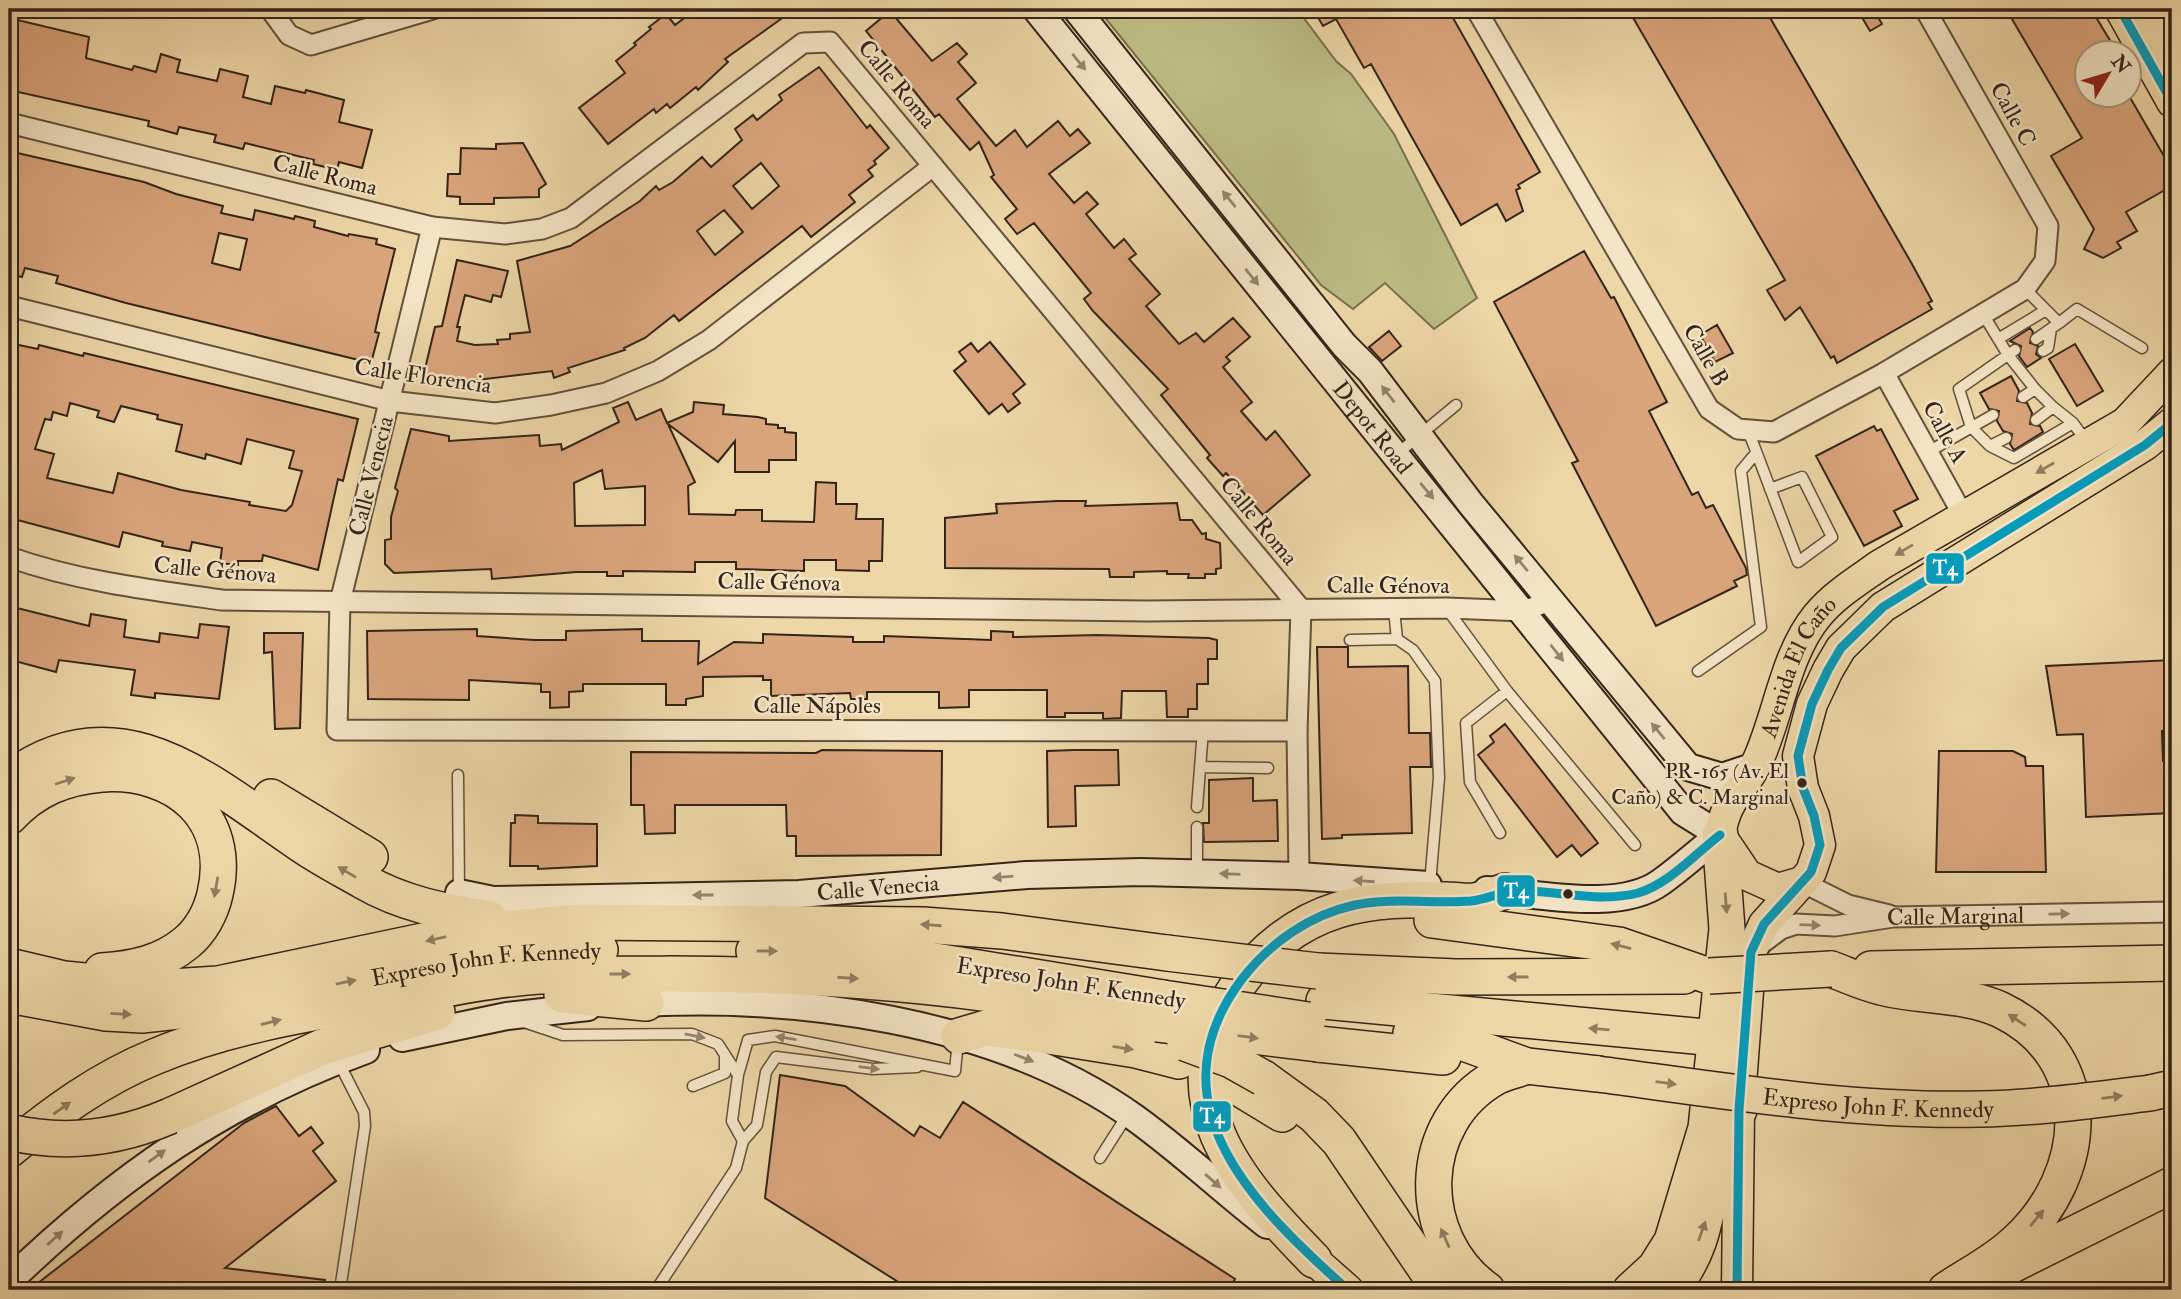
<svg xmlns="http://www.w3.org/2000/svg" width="2181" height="1299" viewBox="0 0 2181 1299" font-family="'IM FELL Double Pica',serif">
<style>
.green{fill:#bcbd84;stroke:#78704e;stroke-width:2}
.building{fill:#dba57c;stroke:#332418;stroke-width:2;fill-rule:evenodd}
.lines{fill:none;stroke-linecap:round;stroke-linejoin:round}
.lane-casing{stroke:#62513c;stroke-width:13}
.street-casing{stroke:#62513c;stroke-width:23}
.secondary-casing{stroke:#332418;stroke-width:30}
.primary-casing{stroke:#332418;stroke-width:33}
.highway-casing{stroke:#332418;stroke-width:38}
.lane{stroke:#f4e5c6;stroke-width:10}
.street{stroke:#f4e5c6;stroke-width:19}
.secondary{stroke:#f4e5c6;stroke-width:26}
.primary{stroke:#eed7a7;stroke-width:30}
.highway{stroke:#eed7a7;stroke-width:35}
.highway-bridge-casing{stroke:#332418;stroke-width:38;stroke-linecap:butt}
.highway-bridge{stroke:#eed7a7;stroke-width:35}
.bus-1-casing{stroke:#f4e5c6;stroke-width:14}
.bus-1{stroke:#059cbc;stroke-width:9}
.oneway{fill:#94846f}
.oneway2{fill:#907e60}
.bus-dot{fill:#332418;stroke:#f4e5c6;stroke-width:2.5}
.labels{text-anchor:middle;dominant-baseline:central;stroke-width:5;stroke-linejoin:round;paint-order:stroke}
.bus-label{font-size:21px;fill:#332418;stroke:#f4e5c6;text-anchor:end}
.street-label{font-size:23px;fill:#332418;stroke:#f4e5c6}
.line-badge{stroke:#f4e5c6;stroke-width:2.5}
.badge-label{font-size:19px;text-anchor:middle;font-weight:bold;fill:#fff}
</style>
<rect width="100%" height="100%" fill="#eed7a7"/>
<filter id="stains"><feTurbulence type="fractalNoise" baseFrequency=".00286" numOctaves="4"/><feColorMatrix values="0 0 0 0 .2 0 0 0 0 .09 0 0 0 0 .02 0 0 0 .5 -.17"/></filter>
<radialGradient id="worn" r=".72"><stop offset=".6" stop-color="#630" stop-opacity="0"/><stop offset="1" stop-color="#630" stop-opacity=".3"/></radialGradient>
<path class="green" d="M1098 9H1297L1336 61 1351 74 1394 134 1477 298 1434 329 1385 283 1353 309 1321 285Z"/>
<path class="building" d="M696 9H795L725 59 728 62 698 90 696 87 670 108 667 104 656 113 654 109 608 144 579 108 625 73 616 61 636 45 634 43 651 29 649 27 666 14 675 25Z
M1313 9H1448L1540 172 1518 185 1520 188 1516 190 1523 211 1506 221 1497 204 1461 225 1371 64 1364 68 1336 19 1323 26Z
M1628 9H1765L1912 264 1932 301 1928 303 1932 309 1837 363 1834 356 1831 358 1800 307 1785 320 1767 290 1785 280Z
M1857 9H1873L1882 24 1870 31Z
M2006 9H2091L2117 52H2087V94H2128L2172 170V186L2126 212 2137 231 2117 242 2121 248 2103 258 2084 249 2094 229 2051 156 2082 138Z
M890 11 932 61 957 43 967 54 958 62 976 83 957 99 996 146 1015 130 1027 147 1058 121 1070 136 1078 129 1090 143 1049 174 1074 203 1087 192 1098 204 1086 214 1114 248 1124 239 1136 254 1129 259 1160 294 1146 306 1179 344 1196 333 1204 342 1233 318 1250 337 1226 357 1230 361 1223 367 1252 402 1241 411 1266 440 1275 431 1310 475 1263 515 1226 473 1223 476 1207 458 1210 455 1161 395 1168 389 1093 311 1084 299 1091 293 1034 223 1017 234 1005 219 1017 209 991 177 994 175 979 142 970 150 939 114 935 117 866 31Z
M9 18 89 37 86 58 132 70 134 66 156 72 161 54 180 60 177 72 217 81 220 69 248 76 243 97 271 104 275 86 305 93 306 90 344 100 339 122 372 130 362 168 339 162 337 170 313 164 314 160 245 143 243 149 214 142 216 135 179 127 177 134 148 126 149 121 9 90Z
M819 67 867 128 870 125 889 148 874 161 876 164 868 170 873 176 849 195 855 202 811 237 802 226 679 321 674 315 645 338 624 348 625 350 568 368 570 372 554 378 552 371 469 381 457 378 456 382 424 373 435 327 442 326 457 260 508 271 501 297 493 295 491 302 465 295 457 327H460L457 341 475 345 498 344 497 340 510 339V334L530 332 517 261 570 246 640 201 656 186 659 190 673 182 702 157 711 167 742 140 735 129 753 115 757 120 782 100 779 95ZM761 163 779 186 752 209 733 186ZM724 210 743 232 715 255 697 231Z
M523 143 546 184 539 189V197L494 198V204H460V197L447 196 448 174H460L461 148 496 149V144Z
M13 152 144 182 176 194 223 206 221 213 253 220 255 210 294 219 295 216 315 221 314 227 348 236 349 234 377 239 376 244 395 249 379 314 375 332 379 333 371 363 126 303 56 283 58 276 25 268 22 277 9 274V233L13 212 9 211V171ZM219 233 247 239 240 270 212 263Z
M1584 251 1611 298 1614 297 1667 402 1649 411 1692 495 1698 492 1706 508 1713 505 1746 568 1747 575 1734 581 1737 586 1656 626 1572 463 1578 461 1494 302Z
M1717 325 1733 353 1715 362 1700 335Z
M2030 328 2033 332 2030 343 2038 346 2036 354 2041 358 2027 367 2019 356 2021 346 2010 341Z
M1389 331 1401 346 1382 361 1369 347Z
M990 342 1025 384 1013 394 1020 403 1008 412 1002 404 989 414 954 371 966 361 959 352 971 343 978 352Z
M9 343 38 349 39 345 83 356 84 353 358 419 343 481 338 479 318 570 263 555 262 561H238V565L220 563 222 548 192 542 190 551 162 546 163 542 123 532 119 547 10 518 14 507 9 505ZM70 403 99 411 97 417 114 422 121 406 158 415 157 419 182 425 176 451 205 459 206 454 241 464 247 439 294 451 289 468 302 471 292 505 286 511 249 505 250 502 181 490 118 473 113 493 47 478 54 454 35 449 45 419 51 420 53 412 67 416Z
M2075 344 2103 391 2077 406 2049 359Z
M2011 376 2019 391 2017 401 2027 403 2032 413 2030 424 2040 426 2043 432 2014 450 2010 444 2012 434 2003 431 1997 421 1999 411 1989 409 1980 393Z
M628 402 636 420 661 409 667 423 693 412 694 402 724 405 723 414 758 417 766 419V424L778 425V428H785V432L796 433V460H769V472H735V441L718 462 668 424 695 482 688 486 689 514 735 515 736 510H762V521L814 522 816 482 836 483V504H857L856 519H883L882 561H869V571L836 570V560H804V571L736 569V562H695V572L623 571V576H607V572H576L492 579 491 569 394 573 385 564V540L391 539V517L398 491 395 488 411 429 449 436V441L539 435 540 446 561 444 562 450 619 422 613 408ZM602 470 605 489 645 486V525L575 526 574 483Z
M1874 426 1877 431 1881 429 1918 499 1894 511 1902 526 1864 546 1816 456Z
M1058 501H1086L1085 506 1177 503 1180 520H1192L1202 534 1206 533V539L1220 543 1221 568 1216 569V574H1205V578H1188L1189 574H1167V571L1134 572V577H1110L1109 569 945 568V518L997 513 996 504Z
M9 606 89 626 91 614 126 620 124 637 159 642 160 633 198 638 200 624 229 627 219 699 155 693V698L131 695 135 670 59 660 56 672 11 660 18 631 9 629Z
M477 629V636L534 640H566V631L642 629V641H699L698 664 734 642 763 643V634L853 637V642H884V636L991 640V631L1013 632V637L1098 635 1209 638 1217 640V659H1208V684H1197V709H1188V717H1167L1166 691H1122L1121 718 1103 719V713H1065V717H1047V690H969V707L939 708V692H867V699H851L850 693 771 696V680H763V676L703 677V696L686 699V705H666V684H583V691L569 692V707L550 708V692H541V684L469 680V700L368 699 367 631Z
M264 633H303L300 728 275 729 272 652 264 653Z
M1317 647H1348V667L1408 666 1409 733H1430L1431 767H1410L1412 833 1342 835V838L1322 839Z
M2172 660V730L2162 731 2163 761 2172 760V813L2086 817 2083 734 2057 735 2046 666Z
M1505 724 1598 843 1581 856 1572 845 1557 857 1478 755 1494 742 1490 736Z
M822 750 942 751 941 855 796 856V836H787L786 805H675V833L645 834 644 805H631V752L816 753Z
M1074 750H1118L1119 785 1075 786 1076 826 1048 827 1047 751Z
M1939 751H2013L2025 757 2026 766H2043L2046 872H1936Z
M1253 778V801L1277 800 1278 841 1204 842 1203 823H1209V780Z
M515 815 538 816V823L597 824V866L538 869V866H510L511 823H515Z
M780 1075 845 1086 914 1136 920 1126 940 1138 963 1102 1235 1279 1228 1290H911L765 1198Z
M276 1106 299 1136 311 1127 323 1143 313 1151 336 1181 225 1268 325 1280 324 1290H29L244 1123Z"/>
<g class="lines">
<g class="lane-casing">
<path id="lane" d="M2025 289 2059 323 2036 339
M1983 314 2008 355 2035 389 2023 397
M2059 323 2077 309 2142 348
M1998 339 2046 310
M2043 351 2048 348 2051 329
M2035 389 2053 407 2036 420
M2053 407 2073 423
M1748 430 1798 562 1832 537 1802 477 1770 489
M2006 438 1990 446 1971 427 1959 389 2015 350
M1990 446 2014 458 2073 423 2086 441
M1928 452 1993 415
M1397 454 1456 405
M1447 609 1507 691 1635 845
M1394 610 1397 639
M1350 640 1397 639 1413 650 1435 681 1439 778 1430 884
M1698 671 1761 627 1741 471 1756 453
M1200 767 1268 768
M458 775 459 893
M1197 807 1203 730
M1500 833 1470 782 1466 723 1507 691
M1197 872V827
M524 1022 563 1035 692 1034 718 1044 738 1075
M338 1061 364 1112 365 1126 340 1290
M693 1086 725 1073V1055
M743 1141 757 1125 766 1072 776 1057 873 1069 917 1067
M1100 1158 1128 1114
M656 1290 736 1168 743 1141 732 1121 738 1075 748 1040 775 1036 955 1071 958 1040"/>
</g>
<g class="street-casing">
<g id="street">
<path d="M270 9 289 35 311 45 433 9"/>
<path d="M1476 9 1709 409 1738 429 1774 432 1884 373 2025 289 2045 261 2048 226 1925 9"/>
<path d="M9 123 432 227 505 234 542 229 571 218 803 43 830 42 1301 609 1297 731 1299 876"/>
<path d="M432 227 340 602 337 730 1297 731"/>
<path d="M9 306 390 401 495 413 551 405 606 393 658 371 709 340 933 166"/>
<path d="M1884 373 1963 515"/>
<path d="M9 557C77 581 150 590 222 600L1147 611 1447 608 1524 611 1552 600"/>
<path d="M1802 882 1848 905 1889 915"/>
<path id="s1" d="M1757 947 1781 929 1796 924 1835 926 1893 917 2172 912"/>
</g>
</g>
<g class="secondary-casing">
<g id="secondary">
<path id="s2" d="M1036 9 1683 812 1720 835C1700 850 1681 868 1661 882 1619 913 1536 893 1487 890"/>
<path d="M1076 9 1344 345 1370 371 1471 504 1688 767 1722 777 1755 766"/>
<path id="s3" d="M459 893 493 900 799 894 1027 875 1141 872 1299 876 1428 885"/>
<path d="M627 1004C794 993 996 1019 1135 1118 1181 1151 1222 1190 1267 1225"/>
<path d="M402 1038 507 1016 588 1007"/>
<path d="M9 1281C116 1178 225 1101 366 1050"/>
</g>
</g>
<g class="primary-casing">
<g id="primary">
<path d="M2120 9 2172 102"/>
<path d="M2153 9 2172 44"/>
<path id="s4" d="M1802 882 1778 889 1747 875 1720 835C1727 794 1743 793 1758 760 1779 714 1785 655 1817 616 1834 595 1859 580 1880 565L2125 423 2172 373"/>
<path d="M1314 1260 1348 1290"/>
<path d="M1737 1290 1739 1110 1751 952 1764 924 1811 872 1820 845 1814 816 1803 788 1798 756 1812 704 1828 670 1841 648 1883 607 2145 445 2172 423"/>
</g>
</g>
<g class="highway-casing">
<g id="highway">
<path d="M9 779C118 698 208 781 299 843 319 857 342 869 363 881 402 904 446 912 490 919"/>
<path d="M271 797 370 857"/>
<path d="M9 817C35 789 65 777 102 774 175 769 233 817 215 894 211 912 201 931 186 943 162 963 133 969 102 971"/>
<path d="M1432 920 1619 945 1709 976"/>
<path d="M754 951H852L917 958 1163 998"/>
<path d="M9 966 64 979 155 988 218 984 466 932 581 922 923 925 1002 931 1167 953"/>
<path d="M1831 969C1847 975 1864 983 1881 987 1919 997 1965 993 2001 1010 2100 1058 2089 1176 2016 1242 1995 1262 1970 1274 1946 1290"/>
<path d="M1871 969 2172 963"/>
<path d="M1318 971 1456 977 1684 976"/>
<path id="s5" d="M9 995 106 1013 142 1015 233 1005 471 959 508 954 600 950"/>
<path d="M562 995 646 1003"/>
<path d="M1324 1001 1716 1038"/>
<path d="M1411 1033 1450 1038 1527 1066 1598 1074"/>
<path d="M959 1036 986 1028 1042 1035 1136 1050 1179 1061"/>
<path d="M1318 1044 1443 1057"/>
<path d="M1263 1078 1314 1115 1339 1141 1440 1290"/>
<path d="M1231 1083 1282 1114"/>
<path d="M2150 1093 2172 1088"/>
<path d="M170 1116 322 1047 437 1012"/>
<path d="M9 1150C54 1113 100 1079 154 1057 225 1027 304 1014 380 1001 429 993 477 981 527 977 575 973 623 975 670 974 834 974 996 987 1157 1024"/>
<path d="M1314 1260C1235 1179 1162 1098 1238 985 1261 951 1298 922 1338 910 1373 899 1412 899 1448 900 1457 900 1466 902 1475 901 1485 899 1496 894 1505 891"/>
<path d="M1998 1272 2172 1185"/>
<path d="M1487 1290C1414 1238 1415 1122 1496 1077 1505 1072 1517 1070 1527 1066"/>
<path d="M1631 1290 1655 1268 1672 1241 1706 1128 1727 929 1720 835"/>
<path d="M1670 1290C1710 1245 1705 1198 1721 1144 1725 1133 1733 1121 1739 1110"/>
</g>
</g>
<use href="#lane" class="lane"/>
<use href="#street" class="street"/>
<use href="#secondary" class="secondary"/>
<use href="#primary" class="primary"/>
<use href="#highway" class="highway"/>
<g class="highway-bridge-casing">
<g id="highway-bridge">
<path d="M1167 953 1318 971"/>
<path d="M1709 976 1831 969"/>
<path d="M1163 998 1308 1020"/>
<path d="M1157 1024 1318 1044"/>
<path d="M1185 1043 1231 1060 1263 1078"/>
<path id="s6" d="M1598 1074C1725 1091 1852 1112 1980 1109 2037 1108 2094 1100 2150 1093"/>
<path d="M9 1132C64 1145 119 1138 170 1116"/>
</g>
</g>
<use href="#highway-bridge" class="highway-bridge"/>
<g class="bus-1-casing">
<path id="bus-1" d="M2120 9 2172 102
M1348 1290C1256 1208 1148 1104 1242 979 1270 943 1309 915 1355 905 1393 897 1432 904 1471 901 1489 899 1503 890 1522 891 1561 891 1600 903 1638 893 1669 884 1695 854 1720 835
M1737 1290 1739 1110 1751 952 1764 924 1811 872 1820 845 1814 816 1803 788 1798 756 1812 704 1828 670 1841 648 1883 607 2145 445 2172 423"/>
</g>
<use href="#bus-1" class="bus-1"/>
</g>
<defs><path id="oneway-solid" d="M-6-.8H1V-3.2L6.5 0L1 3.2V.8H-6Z" transform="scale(1.75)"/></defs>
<g class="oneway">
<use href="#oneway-solid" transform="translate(1079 62) rotate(51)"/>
<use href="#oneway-solid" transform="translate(1229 199) rotate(-129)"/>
<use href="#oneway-solid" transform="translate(1252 277) rotate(51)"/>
<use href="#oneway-solid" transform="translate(1388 394) rotate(-128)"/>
<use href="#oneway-solid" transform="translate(1427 491) rotate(50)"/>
<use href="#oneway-solid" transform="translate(1521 563) rotate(-130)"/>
<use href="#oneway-solid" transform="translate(1557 653) rotate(52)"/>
<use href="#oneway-solid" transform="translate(1658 731) rotate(-129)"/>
<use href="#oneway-solid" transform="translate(1230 874) rotate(-178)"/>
<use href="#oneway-solid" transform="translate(1003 877) rotate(175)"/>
<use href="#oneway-solid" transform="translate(1364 881) rotate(-176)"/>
<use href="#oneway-solid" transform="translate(703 895) rotate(180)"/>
<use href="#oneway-solid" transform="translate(2059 914) rotate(-1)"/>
<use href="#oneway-solid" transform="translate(1810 925) rotate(2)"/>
<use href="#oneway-solid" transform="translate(695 1036) rotate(11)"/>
<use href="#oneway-solid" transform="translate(786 1038) rotate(-171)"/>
<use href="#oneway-solid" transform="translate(1024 1058) rotate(21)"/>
<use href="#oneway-solid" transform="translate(869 1068) rotate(7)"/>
<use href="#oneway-solid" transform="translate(157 1156) rotate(-36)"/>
<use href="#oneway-solid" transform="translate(1213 1181) rotate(41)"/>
<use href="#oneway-solid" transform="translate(55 1238) rotate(-42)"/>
</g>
<g class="oneway2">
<use href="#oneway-solid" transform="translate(2045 468) rotate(150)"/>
<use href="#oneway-solid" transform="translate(1904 550) rotate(149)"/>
<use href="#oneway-solid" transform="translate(65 781) rotate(-18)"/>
<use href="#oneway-solid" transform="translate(347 872) rotate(-149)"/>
<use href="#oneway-solid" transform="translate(216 887) rotate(100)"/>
<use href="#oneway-solid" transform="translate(1726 903) rotate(85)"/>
<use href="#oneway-solid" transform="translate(931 925) rotate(-176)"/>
<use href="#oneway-solid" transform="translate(436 939) rotate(167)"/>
<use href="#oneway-solid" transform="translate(1621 946) rotate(-166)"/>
<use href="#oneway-solid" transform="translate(767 951)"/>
<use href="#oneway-solid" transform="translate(620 974)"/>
<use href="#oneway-solid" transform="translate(1518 977) rotate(180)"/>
<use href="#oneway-solid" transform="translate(848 978) rotate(4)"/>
<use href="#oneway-solid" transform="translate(346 982) rotate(-12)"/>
<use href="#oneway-solid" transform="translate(121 1014) rotate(3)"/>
<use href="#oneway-solid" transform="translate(2017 1020) rotate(-147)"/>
<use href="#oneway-solid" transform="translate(271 1022) rotate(-14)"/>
<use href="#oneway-solid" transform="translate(1599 1029) rotate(-175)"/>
<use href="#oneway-solid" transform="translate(1248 1037) rotate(7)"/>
<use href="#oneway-solid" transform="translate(1123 1048) rotate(9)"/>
<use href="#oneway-solid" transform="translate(1666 1083) rotate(7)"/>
<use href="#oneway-solid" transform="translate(2112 1097) rotate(-7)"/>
<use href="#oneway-solid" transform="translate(62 1108) rotate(-35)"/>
<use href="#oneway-solid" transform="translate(2037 1218) rotate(-50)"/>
<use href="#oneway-solid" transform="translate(1702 1231) rotate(-70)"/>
<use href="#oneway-solid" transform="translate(1445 1238) rotate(-114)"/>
</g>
<g class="bus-dot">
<circle cx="1802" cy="783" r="6"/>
<circle cx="1568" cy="894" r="6"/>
</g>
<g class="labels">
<g class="bus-label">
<text x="1789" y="771">PR-165 (Av. El<tspan x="1789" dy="26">Caño) &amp; C. Marginal</tspan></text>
</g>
<g class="street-label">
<text transform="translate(897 84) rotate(50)">Calle Roma</text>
<text transform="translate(2013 114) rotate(61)">Calle C</text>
<text transform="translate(325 175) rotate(14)">Calle Roma</text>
<text transform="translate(1706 355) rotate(60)">Calle B</text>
<text transform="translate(423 376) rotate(8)">Calle Florencia</text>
<text stroke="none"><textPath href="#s2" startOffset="537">Depot Road</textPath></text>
<text transform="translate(1945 432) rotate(61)">Calle A</text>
<text transform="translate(371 476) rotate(-76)">Calle Venecia</text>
<text transform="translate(1259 521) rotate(50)">Calle Roma</text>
<text transform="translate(215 570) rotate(5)">Calle Génova</text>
<text transform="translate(779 582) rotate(1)">Calle Génova</text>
<text x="1388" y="585">Calle Génova</text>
<text stroke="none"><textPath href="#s4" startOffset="294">Avenida El Caño</textPath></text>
<text x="817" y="705">Calle Nápoles</text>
<text stroke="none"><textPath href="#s3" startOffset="420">Calle Venecia</textPath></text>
<text stroke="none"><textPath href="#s1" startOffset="206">Calle Marginal</textPath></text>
<text stroke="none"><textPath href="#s5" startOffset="483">Expreso John F. Kennedy</textPath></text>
<text transform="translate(1071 983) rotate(9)">Expreso John F. Kennedy</text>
<text stroke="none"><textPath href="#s6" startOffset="282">Expreso John F. Kennedy</textPath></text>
</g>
</g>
<g class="line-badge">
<rect x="1925" y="552" width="40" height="33" rx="7" fill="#059cbc"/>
<rect x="1496" y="874" width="40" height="34" rx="7" fill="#059cbc"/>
<rect x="1192" y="1100" width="40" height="33" rx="7" fill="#059cbc"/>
</g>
<g class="badge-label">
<text x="1945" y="575">T4</text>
<text x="1516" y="898">T4</text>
<text x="1212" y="1123">T4</text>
</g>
<rect width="2181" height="1299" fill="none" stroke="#eed7a7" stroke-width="35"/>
<rect x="10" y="10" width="2160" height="1278" fill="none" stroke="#332418" stroke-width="3.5"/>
<rect x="18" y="18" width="2146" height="1264" fill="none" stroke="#332418" stroke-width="2"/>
<g transform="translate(2108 74) rotate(52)"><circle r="33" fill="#f4e5c6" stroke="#a79880" stroke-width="2"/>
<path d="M0-5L12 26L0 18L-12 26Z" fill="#8f2418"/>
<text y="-10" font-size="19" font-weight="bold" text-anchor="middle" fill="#332418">N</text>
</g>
<rect width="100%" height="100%" filter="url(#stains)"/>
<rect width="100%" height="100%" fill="url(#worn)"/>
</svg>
